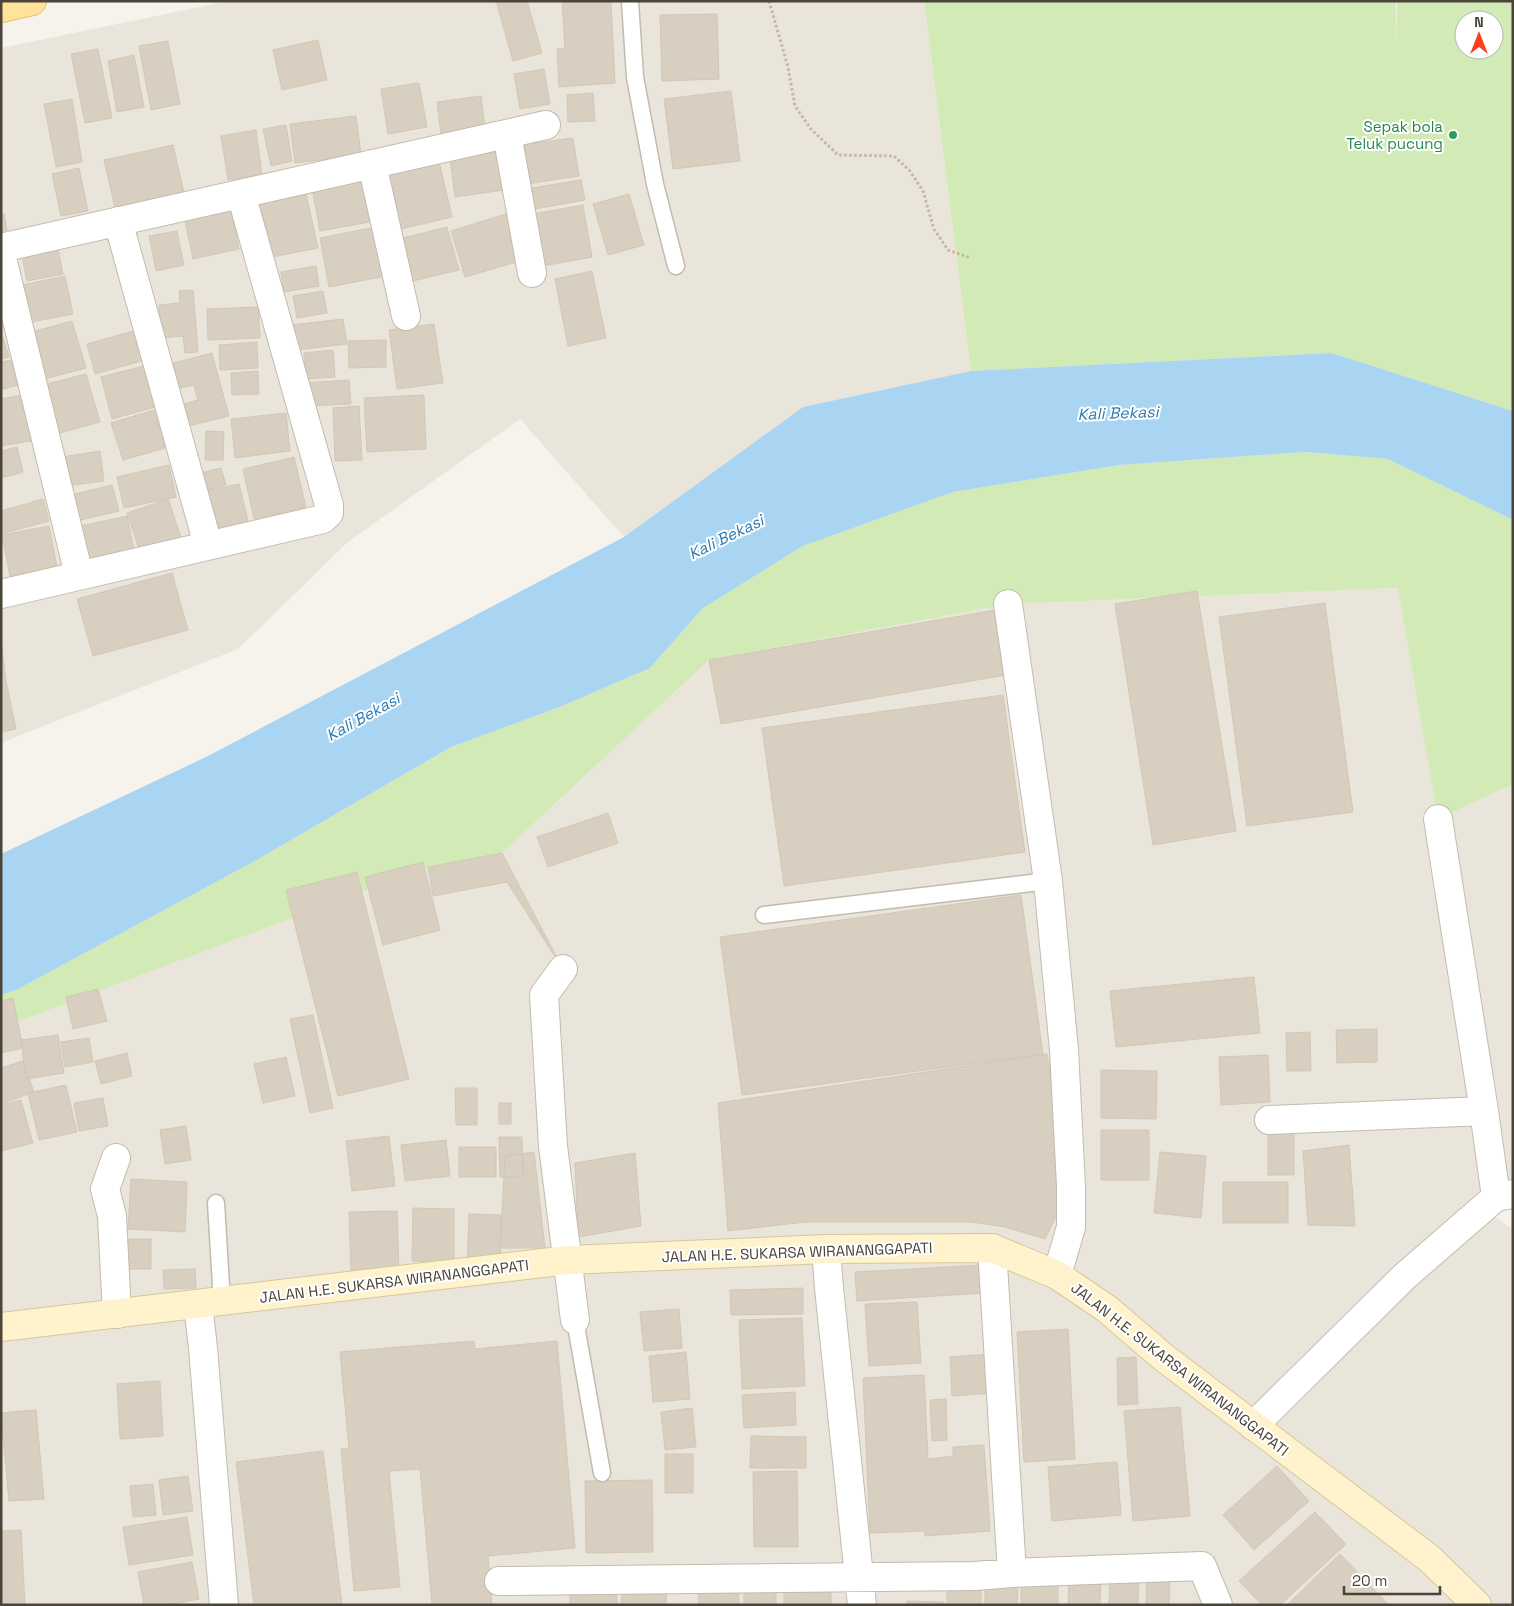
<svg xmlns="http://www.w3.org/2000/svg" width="1514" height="1606" viewBox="0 0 1514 1606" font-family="'Space Grotesk',sans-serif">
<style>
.residential{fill:#eae5da}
.green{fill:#d2eab5;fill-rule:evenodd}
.water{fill:#a9d4f2}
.building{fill:#d8cfc1;stroke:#d3c7b4}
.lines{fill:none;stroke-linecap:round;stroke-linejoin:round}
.lane-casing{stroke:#c2bbae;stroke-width:19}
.street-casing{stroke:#c2bbae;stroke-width:30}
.secondary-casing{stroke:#d6c79b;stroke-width:30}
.primary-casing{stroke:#e6c16a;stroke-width:30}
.path{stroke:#c4b79f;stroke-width:3;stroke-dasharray:2.5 2.5;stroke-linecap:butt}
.lane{stroke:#fff;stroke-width:16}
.street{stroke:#fff;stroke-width:28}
.secondary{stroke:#fff3cd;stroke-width:28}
.primary{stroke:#ffe39c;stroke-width:28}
.leisure-dot{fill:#2e9e5b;stroke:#fff;stroke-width:2}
.labels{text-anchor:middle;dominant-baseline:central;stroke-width:4;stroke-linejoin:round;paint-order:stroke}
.leisure-label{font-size:15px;fill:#27864d;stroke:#fff;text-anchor:end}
.street-label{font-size:15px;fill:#4b4439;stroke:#fff}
.water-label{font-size:16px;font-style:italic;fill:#2e7ab2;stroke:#fff}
</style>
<rect width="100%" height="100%" fill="#f6f3ec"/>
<path class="residential" d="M229 1H924L971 371 803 407 624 537 520 419 348 542 238 649 1 743V48Z
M1399 588 1438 819 1513 784V1193L1483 1208 1513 1230V1605H1V1028L428 867 502 853 709 660 1008 604Z"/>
<path class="green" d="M924 1H1396V45L1397 1H1513V411L1332 353 971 371ZM1464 20H1494V50H1464Z
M1306 452 1388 459 1513 520V784L1438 819 1398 588 1008 604 709 660 502 853 428 867 1 1028V995L18 989 253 862 451 747 562 706 650 668 703 608 803 546 953 492 1119 465Z"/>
<path class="water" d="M1332 353 1513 411V520L1388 459 1306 452 1119 465 953 492 803 546 703 608 650 668 562 706 451 747 253 862 18 989 1 995V854L206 757 624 537 803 407 971 371Z"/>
<path class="building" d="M496 1H527L542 53 513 61Z
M562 1H611L615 83 559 87 557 49 565 48Z
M717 14 719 79 662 81 660 15Z
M318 40 327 80 282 90 273 50Z
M168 41 180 104 151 110 139 46Z
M98 49 112 118 85 123 71 54Z
M134 55 144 107 117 112 108 61Z
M544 69 550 104 520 109 514 74Z
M419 83 427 127 388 134 381 89Z
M731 91 740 161 673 169 664 99Z
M593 93 595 121 568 122 567 95Z
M481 96 485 128 441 134 437 102Z
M72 99 82 162 56 167 44 104Z
M356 116 361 155 295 163 290 124Z
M286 125 292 161 271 166 263 129Z
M256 130 262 175 228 180 221 136Z
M573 138 579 176 526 184 520 145Z
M173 145 184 193 115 208 104 160Z
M499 151 504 190 455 197 450 158Z
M438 157 452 217 401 229 387 169Z
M79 168 88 211 61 216 52 174Z
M367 178 375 221 320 231 312 188Z
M581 180 585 200 529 210 526 189Z
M305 189 318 248 272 257 259 199Z
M629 194 644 245 608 255 593 204Z
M230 205 239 249 193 259 184 216Z
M583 205 592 257 537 267 528 215Z
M4 214 7 230 1 232V215Z
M506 214 520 261 465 277 451 231Z
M381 226 391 275 329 287 320 238Z
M447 227 459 270 409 282 399 239Z
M177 231 184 265 156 271 149 236Z
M57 244 63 274 27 281 21 252Z
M316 266 319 286 284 292 281 272Z
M592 271 606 338 568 346 555 279Z
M65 276 73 314 31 322 23 285Z
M193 290 198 352 185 353 183 336 162 338 159 305 180 303 179 291Z
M323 291 327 313 297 318 293 296Z
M258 307 260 338 208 340 207 309Z
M343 319 347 344 295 350 292 325Z
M72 321 86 368 41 380 28 333Z
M434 324 443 383 397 389 389 330Z
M137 330 145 360 95 374 87 344Z
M1 332 9 357 1 359Z
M386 340V367L349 368 348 341Z
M257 342 258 368 220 370 219 345Z
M333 350 335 377 306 379 304 353Z
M212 353 229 416 184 427 177 406 198 400 194 385 173 390 166 365Z
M11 360 18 385 1 390V362Z
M144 366 155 407 112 419 101 377Z
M258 371 259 394 232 395 231 373Z
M86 374 100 422 56 434 42 385Z
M349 380 351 404 304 406 303 383Z
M23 395 31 441 1 446V399Z
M424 395 426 449 367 452 364 398Z
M359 406 362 460 335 461 333 408Z
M154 410 165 448 123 460 111 423Z
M286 413 290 451 235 458 231 419Z
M206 431 224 432 223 460H205Z
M17 447 23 472 1 478V451Z
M100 451 104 481 66 486 62 457Z
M294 457 306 507 254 519 243 469Z
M169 465 176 497 124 508 117 477Z
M221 468 226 485 197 493 192 475Z
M239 484 250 529 208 538 198 493Z
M112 485 119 511 72 522 66 496Z
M43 499 49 521 1 534V511Z
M168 499 182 540 140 552 127 513Z
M127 516 134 550 80 563 72 528Z
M49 526 58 572 11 581 2 535Z
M172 573 188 630 93 656 77 599Z
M1197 591 1236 831 1153 845 1115 604Z
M1325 603 1353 812 1247 826 1219 617Z
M995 610 1006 675 721 724 709 660Z
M1 639 6 681 16 729 1 732Z
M1003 695 1025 852 784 886 762 728Z
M608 813 618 843 548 867 537 837Z
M502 853 563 969 507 882 433 896 428 867Z
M423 862 440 930 383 945 365 877Z
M357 872 409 1079 338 1096 286 890Z
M1021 895 1043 1054 742 1095 720 937Z
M1254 977 1260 1033 1116 1047 1110 991Z
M98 989 107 1021 73 1029 66 997Z
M13 998 23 1048 1 1053V1001Z
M313 1015 333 1108 310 1113 290 1019Z
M1377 1029V1062L1337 1063 1336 1030Z
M1310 1032 1311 1071H1287L1286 1033Z
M58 1035 64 1073 26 1079 21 1040Z
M89 1038 93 1062 65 1067 61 1042Z
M127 1053 132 1076 101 1084 95 1061Z
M1047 1054 1071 1186 1045 1239 1005 1227 971 1222H805L728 1231 718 1103Z
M1268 1055 1270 1102 1221 1105 1219 1057Z
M286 1057 295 1096 263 1103 254 1064Z
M23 1061 34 1092 3 1103 1 1098V1068Z
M1101 1070 1157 1071 1156 1119 1101 1118Z
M66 1085 77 1132 39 1140 28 1093Z
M455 1088H477V1125H456Z
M103 1098 108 1126 79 1131 74 1103Z
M21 1100 33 1143 1 1151V1105Z
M499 1103H511V1124H499Z
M186 1126 191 1160 165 1164 160 1130Z
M1268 1128H1294V1175H1268Z
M1101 1130H1149V1180H1101Z
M389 1136 395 1186 352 1191 346 1141Z
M499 1137H522L523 1177H500Z
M446 1140 450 1176 405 1181 401 1145Z
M1349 1145 1355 1226 1308 1225 1303 1151Z
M459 1147H496V1177H459Z
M534 1152 545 1248H500L505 1156Z
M1160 1152 1206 1156 1201 1218 1154 1213Z
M635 1153 641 1226 578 1237 575 1163Z
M131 1179 187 1182 185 1232 128 1229Z
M1223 1182H1288V1223H1223Z
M413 1208 454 1209V1262L412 1261Z
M397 1211 399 1272 351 1273 349 1212Z
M469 1214 501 1215 500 1271H467Z
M125 1239H151V1269H125Z
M982 1265 984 1293 857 1301 855 1272Z
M195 1269 196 1288 164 1289 163 1270Z
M803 1288V1314L731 1315 730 1290Z
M917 1302 921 1363 869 1366 865 1304Z
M679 1309 682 1348 644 1351 640 1312Z
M802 1318 805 1386 742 1389 739 1320Z
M1068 1329 1075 1459 1024 1462 1017 1332Z
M474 1341 475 1349 557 1341 575 1548 488 1556 492 1605H432L420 1469 389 1471 400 1587 354 1591 341 1449H349L340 1352Z
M686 1352 690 1399 653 1402 649 1356Z
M991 1354 993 1393 952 1396 950 1357Z
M1136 1357 1138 1404 1118 1405 1117 1358Z
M924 1375 928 1459 953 1456V1447L984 1445 990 1531 925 1536V1531L870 1533 863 1378Z
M160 1381 163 1436 120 1439 117 1384Z
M795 1392 796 1425 744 1428 742 1395Z
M946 1399 947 1440 932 1441 930 1400Z
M1180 1407 1190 1516 1133 1521 1124 1411Z
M692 1408 696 1447 665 1450 661 1412Z
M36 1410 44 1499 9 1501 1 1413Z
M751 1436 806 1437V1468H750Z
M323 1451 342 1605H254L236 1462Z
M665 1454H693V1493H665Z
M1117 1462 1121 1515 1052 1521 1048 1467Z
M1277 1466 1309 1501 1254 1550 1223 1515Z
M797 1471 798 1547H754L753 1472Z
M188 1476 193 1511 163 1515 159 1480Z
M652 1480 653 1552 586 1553 585 1481Z
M153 1484 156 1515 133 1517 130 1486Z
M1315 1512 1346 1544 1280 1605H1262L1239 1581Z
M187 1517 193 1555 129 1565 123 1527Z
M21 1530 25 1605H1V1531Z
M1340 1554 1387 1603 1386 1605H1287Z
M192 1562 199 1599 169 1605H144L138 1572Z
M1110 1574H1139L1138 1605H1109Z
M1021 1575H1058V1605H1021Z
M1069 1575 1101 1577 1100 1605H1068Z
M1147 1578H1170L1169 1605H1146Z
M985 1581 1018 1582 1017 1605H985Z
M744 1582H776V1605H744Z
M570 1583H616L617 1605H570Z
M738 1584 739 1605H699L698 1585Z
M947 1584H981V1605H947Z
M648 1585H667L666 1605H647Z
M784 1587H831V1605H784Z
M622 1588H646V1605H621Z
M907 1601 944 1602V1605H907Z"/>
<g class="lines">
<g class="lane-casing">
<path id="lane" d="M630 1 635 77 655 184 676 266
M764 915 1048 881
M216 1203 222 1302
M575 1320 602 1473"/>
</g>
<g class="street-casing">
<path id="street" d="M507 134 532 273
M372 164 406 316
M118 221 208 545
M1 248 546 125
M1 254 79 575
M1 594 323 519 329 513V505L241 194
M1008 604 1048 881 1064 1050 1071 1186V1227L1057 1275
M1438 819 1484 1111 1496 1197
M563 969 544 995 553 1146 575 1320
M1269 1120 1484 1111
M116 1158 105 1189 112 1216 117 1314
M992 1248 1012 1573
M826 1249 829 1288 862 1605
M198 1304 203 1348 224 1605
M1253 1426 1405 1276 1496 1197 1513 1194
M499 1581 975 1576 1012 1573 1202 1566 1218 1605"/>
</g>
<g class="secondary-casing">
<path id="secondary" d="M1 1327 568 1260 826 1249 992 1248 1057 1275 1107 1309 1163 1357 1430 1559 1477 1605"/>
</g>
<g class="primary-casing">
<path id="primary" d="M1 8 32 1"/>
</g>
<path class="path" d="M769 1 788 67 795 106 811 129 838 155 894 156 910 171 923 191 934 229 948 250 971 258"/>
<use href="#lane" class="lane"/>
<use href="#street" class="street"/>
<use href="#secondary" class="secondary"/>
<use href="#primary" class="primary"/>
</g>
<circle class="leisure-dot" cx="1453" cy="135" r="5"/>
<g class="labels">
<g class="leisure-label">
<text x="1443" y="126">Sepak bola<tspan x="1443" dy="17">Teluk pucung</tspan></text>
</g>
<g class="street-label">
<text transform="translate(797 1252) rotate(-2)">JALAN H.E. SUKARSA WIRANANGGAPATI</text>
<text transform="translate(394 1281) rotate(-7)">JALAN H.E. SUKARSA WIRANANGGAPATI</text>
<text transform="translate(1180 1369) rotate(38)">JALAN H.E. SUKARSA WIRANANGGAPATI</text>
</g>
<g class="water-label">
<text transform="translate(1118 413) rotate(-2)">Kali Bekasi</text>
<text transform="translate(726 537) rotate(-26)">Kali Bekasi</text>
<text transform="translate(363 717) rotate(-29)">Kali Bekasi</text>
</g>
</g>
<rect width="1514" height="1606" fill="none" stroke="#4b4439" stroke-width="5"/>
<g transform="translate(1479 35)"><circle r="24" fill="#ffffff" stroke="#b7b4b0"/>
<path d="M0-4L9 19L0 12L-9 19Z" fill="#fc3f1d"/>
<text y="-8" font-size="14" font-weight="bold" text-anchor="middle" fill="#4b4439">N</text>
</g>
<path d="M1344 1586v8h96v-8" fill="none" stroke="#4b4439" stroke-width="2.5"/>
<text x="1352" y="1586" font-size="15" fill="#4b4439" stroke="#ffffff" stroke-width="4" paint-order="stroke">20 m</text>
</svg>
